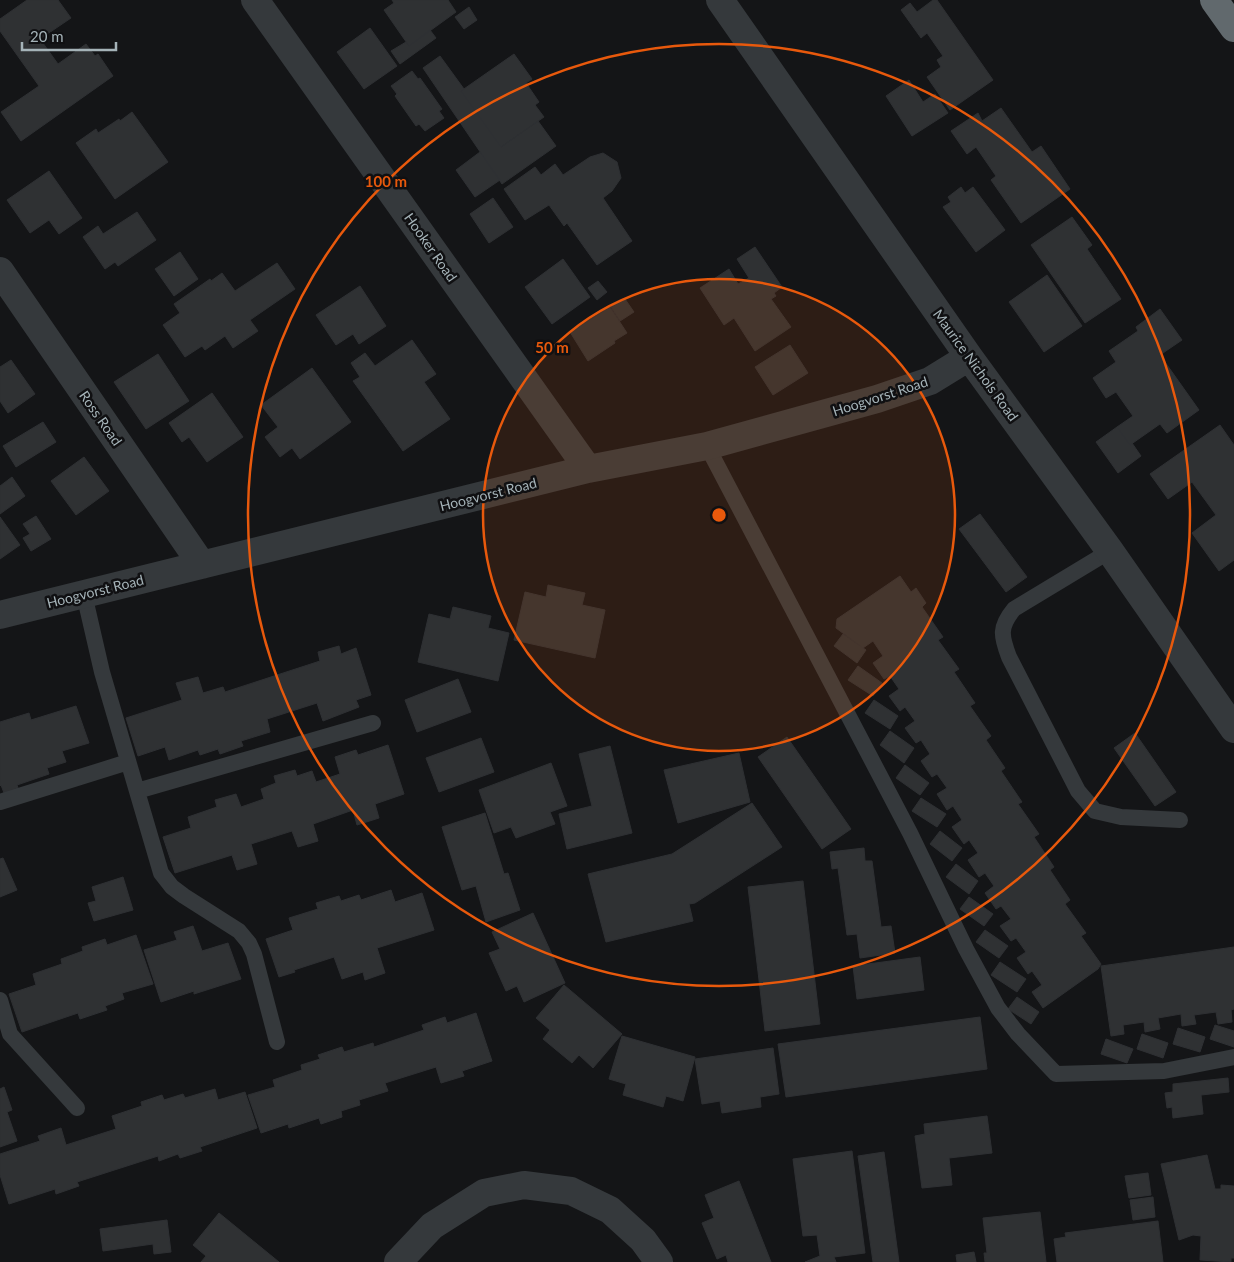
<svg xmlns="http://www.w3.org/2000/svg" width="1234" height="1262" viewBox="0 0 1234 1262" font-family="Lato,sans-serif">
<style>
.building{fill:#2f3133;stroke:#2e3033}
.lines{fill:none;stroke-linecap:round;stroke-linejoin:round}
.service{stroke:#35393c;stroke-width:16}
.minor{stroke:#35393c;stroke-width:28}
.motorway{stroke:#61696d;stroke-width:28}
.ring{fill:none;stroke:#e8590c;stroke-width:2.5}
.labels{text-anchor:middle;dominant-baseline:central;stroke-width:5;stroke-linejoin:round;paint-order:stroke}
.street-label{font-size:14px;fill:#a5b3b8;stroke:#101012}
.centre{fill:#e8590c;stroke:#101012;stroke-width:2.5}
.ring-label{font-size:15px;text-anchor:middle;font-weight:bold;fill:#e8590c;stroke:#101012;stroke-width:5;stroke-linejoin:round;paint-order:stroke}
</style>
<rect width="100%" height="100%" fill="#141517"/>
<path class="building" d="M27 0H58L71 18 40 39 58 64 86 44 95 56 98 54 113 76 21 141 1 112 39 86 0 31V19Z
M392 0H448L456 12 409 46 384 10 394 3Z
M933 0H937L993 80 950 110 927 77 941 67 937 60 943 56 927 33 921 38 901 10 910 3 917 12Z
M469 7 477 20 464 29 455 17Z
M370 28 397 66 364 89 337 52Z
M430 30 436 38 400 64 391 51 406 42 409 46Z
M514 54 532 79 526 83 539 102 535 105 544 117 501 147 461 91Z
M440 56 464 89 461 91 501 147 538 121 556 146 502 184 423 68Z
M412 71 418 79 420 78 442 109 439 111 444 118 425 131 419 124 416 126 395 96 397 94 391 86Z
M909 80 923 102 935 94 948 113 912 136 886 96Z
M1001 108 1032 152 1041 146 1070 189 1021 223 991 180 996 176 976 147 967 154 951 131 978 113 982 121Z
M132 112 168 162 115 199 76 143 96 129 98 133 119 119 120 121Z
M480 152 500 180 475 197 456 170Z
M603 153 617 162 621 178 612 191 603 198 632 241 597 265 567 223 564 226 549 205 525 220 504 189 535 167 541 175 555 164 563 175 590 157Z
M49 171 82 218 59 234 49 220 30 233 7 200Z
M961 187 965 193 973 187 1005 230 976 252 943 207 951 202 948 197Z
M493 198 513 227 489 243 470 214Z
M137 212 156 240 118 266 115 262 105 269 83 237 98 226 103 234Z
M1072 217 1092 245 1087 249 1121 299 1085 323 1031 245Z
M755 247 782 287 774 293 776 296 771 299 791 327 755 351 734 318 724 325 700 288 729 269 738 284 749 278 737 259Z
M180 252 198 279 174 296 155 269Z
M563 259 590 297 552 324 525 287Z
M277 263 295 289 250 320 258 331 233 348 225 336 205 350 202 346 185 357 163 325 180 313 174 304 210 279 211 281 222 273 235 291Z
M1047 275 1082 326 1044 352 1009 302Z
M598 281 607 292 597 300 588 288Z
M360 286 386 326 359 344 353 334 336 345 316 315Z
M625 299 634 312 620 321 611 307Z
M610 307 627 333 614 341 615 343 588 361 570 332Z
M1160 309 1182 340 1160 355 1199 410 1167 433 1160 424 1130 445 1117 427 1133 416 1116 392 1106 398 1093 378 1116 362 1109 351 1138 331 1136 327Z
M412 340 436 374 424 382 450 419 403 451 353 381 360 377 351 363 365 353 375 366Z
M790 345 808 373 773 395 755 367Z
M158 354 189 401 146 429 114 382Z
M11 360 35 394 8 413 0 401V367Z
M312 368 351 422 300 459 292 448 280 457 265 437 278 427 261 405Z
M212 393 243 437 207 462 189 437 182 442 169 423Z
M43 422 56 442 16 467 3 446Z
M1220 425 1234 445V560L1219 571 1192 533 1216 515 1192 482 1168 499 1150 474Z
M1117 427 1130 445 1132 443 1141 456 1118 473 1096 442Z
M84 457 109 491 76 515 51 481Z
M12 477 25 496 0 514V486Z
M980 514 1027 577 1006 592 959 529Z
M36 516 51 539 31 551 23 538 30 534 23 524Z
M0 517 20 545 0 559Z
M900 576 911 592 916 588 926 603 922 607 943 637 938 640 959 669 954 672 975 703 970 706 991 736 986 740 1005 768 1001 771 1022 802 1018 804 1039 834 1034 837 1054 867 1050 870 1070 900 1065 904 1086 933 1081 936 1101 964 1098 969 1043 1008 1032 992 1042 985 1032 971 1028 974 1017 958 1026 952 1016 938 1011 941 1000 926 1011 919 1001 906 996 909 985 893 994 886 985 873 979 877 968 860 978 853 969 840 964 844 952 827 962 820 953 806 947 810 937 794 947 788 937 774 932 777 921 761 930 754 921 740 916 743 905 728 915 721 905 707 900 711 889 696 899 689 890 676 884 679 873 663 883 656 873 641 863 648 836 628 837 619Z
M548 585 585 593 582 605 605 610 595 658 514 640 525 592 546 597Z
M453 607 491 616 488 628 509 633 498 681 418 662 429 614 450 619Z
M843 634 866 650 857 663 834 646Z
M339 646 341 654 356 648 371 695 356 700 359 707 323 721 317 703 267 719 270 732 241 741 243 746 220 754 218 749 200 755 198 750 169 760 165 747 138 756 126 718 182 700 176 683 198 677 203 693 223 687 225 692 320 661 318 652Z
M858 666 882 683 873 696 848 680Z
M458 679 471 712 417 732 405 700Z
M874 700 898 716 890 729 865 713Z
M76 706 89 743 62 751 66 762 47 768 49 774 17 785 18 788 4 793 1 785 0 786V722L29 713 31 720Z
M890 731 914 748 904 763 880 745Z
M1135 733 1176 792 1155 806 1114 748Z
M787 737 851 829 822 849 758 757Z
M481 738 494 772 439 792 426 758Z
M388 745 404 794 375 804 379 818 357 825 353 810 313 824 318 841 298 847 292 831 251 844 257 864 237 870 232 855 175 873 163 837 191 828 188 817 217 807 215 800 236 794 241 807 264 799 261 789 276 783 274 776 295 770 297 776 312 771 316 782 340 774 335 757 356 750 358 755Z
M610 746 632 833 567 849 559 814 592 806 579 754Z
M739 753 750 802 678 823 664 770Z
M551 763 567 806 550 812 555 824 516 838 511 827 494 833 479 790Z
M905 765 929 783 920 795 896 778Z
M921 798 946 814 937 827 912 811Z
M752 803 782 847 695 903 689 904 693 921 606 942 588 874 672 854Z
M485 813 504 874 508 873 520 910 486 922 476 886 462 890 442 827Z
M940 831 962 848 952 861 930 844Z
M864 848 865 861H872L881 927 891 926 895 953 860 958 857 934 847 935 838 868 832 869 830 852Z
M3 858 17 890 0 897V859Z
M956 864 978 881 969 894 946 877Z
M123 877 133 910 94 921 88 903 96 901 92 887Z
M803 881 820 1024 765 1031 748 887Z
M391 890 395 902 422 893 434 930 377 948 385 973 365 980 363 972 342 979 334 957 294 970 295 972 279 977 266 939 293 930 289 918 318 909 316 903 339 896 341 901 359 895 361 900Z
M969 897 993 914 984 926 960 909Z
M533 913 565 983 524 1002 517 986 506 991 489 953 500 949 492 932Z
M193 926 202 951 228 943 241 979 194 994V991L161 1002 144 950 177 940 174 932Z
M985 930 1008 946 999 958 976 942Z
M136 935 153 984 122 993 124 999 105 1006 107 1010 80 1019 78 1013 22 1032 9 994 36 985 33 974 62 964 61 959 83 951 82 947 105 939 107 945Z
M1234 947V1009L1231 1010 1232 1022 1218 1024 1216 1012 1194 1015 1196 1024 1182 1026 1181 1014 1158 1018 1160 1029 1145 1032 1144 1022 1123 1025 1124 1034 1111 1036 1101 966Z
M920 957 924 990 857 999 853 966Z
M1000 962 1026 979 1017 992 991 975Z
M564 985 622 1034 593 1068 579 1055 572 1063 543 1039 550 1030 536 1018Z
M1017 997 1039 1012 1031 1024 1008 1009Z
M476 1013 492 1061 462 1071 464 1076 441 1083 436 1067 385 1083 388 1091 359 1100 360 1105 341 1111 342 1117 321 1124 319 1118 289 1128 288 1124 261 1133 248 1095 275 1087 273 1080 302 1070 301 1065 320 1059 318 1055 342 1047 344 1052 373 1043 374 1047 424 1030 422 1025 445 1017 447 1023Z
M980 1017 987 1069 786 1097 778 1044Z
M1215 1025 1234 1031V1047L1210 1039Z
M1178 1028 1205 1037 1200 1052 1173 1044Z
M1142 1034 1168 1043 1163 1058 1137 1049Z
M622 1036 695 1057 683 1101 666 1096 663 1107 623 1095 626 1084 609 1079Z
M1106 1039 1133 1049 1127 1063 1101 1054Z
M773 1048 779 1094 760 1097 761 1107 722 1113 720 1101 702 1104 695 1059Z
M1228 1078 1229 1092 1201 1095 1203 1114 1173 1118 1172 1107 1167 1108 1165 1093 1173 1092V1084Z
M4 1087 12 1110 7 1112 17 1141 0 1147V1089Z
M215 1089 218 1100 245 1092 257 1128 200 1147 202 1151 180 1158 178 1154 159 1161 158 1156 77 1182 79 1186 56 1194 55 1189 9 1204 0 1175V1154L40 1141 38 1136 61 1128 66 1145 116 1129 112 1116 142 1106 141 1102 162 1095 164 1100 183 1094 185 1098Z
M987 1116 992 1153 949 1158 952 1185 922 1188 915 1136 925 1134 924 1124Z
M852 1151 865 1253 834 1257 836 1262H805L820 1256 817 1235 803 1236 793 1159Z
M884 1152 899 1262H873L858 1156Z
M1207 1155 1215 1189H1221V1185L1234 1186V1258H1231V1262L1200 1260 1201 1236 1193 1235 1179 1240 1161 1164Z
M1148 1173 1151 1195 1129 1198 1125 1176Z
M739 1181 771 1262H728L726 1255 717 1259 702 1223 714 1218 705 1195Z
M1153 1197 1155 1217 1133 1220 1130 1200Z
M1040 1212 1046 1262H985L984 1253H987L983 1218Z
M219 1213 279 1262H201L206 1256 193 1245Z
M167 1220 171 1252 154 1254 153 1244 103 1251 100 1229Z
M1158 1221 1163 1262H1057L1054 1239 1066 1237 1065 1233Z
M974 1252 976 1262H957L956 1255Z"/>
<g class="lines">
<path class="service" d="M707 446 910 833 966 949 998 1008 1018 1034 1056 1074 1164 1071 1234 1057
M1110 551 1014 609C999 627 1001 636 1009 657L1078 791 1095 811 1121 817 1180 820
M84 594 102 672 161 873 172 887 184 896 239 931 249 943 254 954 277 1042
M137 791 373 723
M0 802 128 762
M0 1000 10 1034 77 1108"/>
<path class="minor" d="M255 0 588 469
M720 0 969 357 1110 551 1234 729
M0 271 202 565
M0 615 588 469 707 446 877 399 930 381 969 357
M398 1262 432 1226 484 1193 524 1185 571 1191 610 1210 643 1240 659 1262"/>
<path class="motorway" d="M1214 0 1234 28"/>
</g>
<circle cx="719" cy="515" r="236" fill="#e8590c" fill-opacity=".12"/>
<g class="ring">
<circle cx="719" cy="515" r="236"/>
<circle cx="719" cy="515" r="471"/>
</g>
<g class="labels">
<g class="street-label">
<text transform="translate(431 247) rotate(55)">Hooker Road</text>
<text transform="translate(976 365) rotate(54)">Maurice Nichols Road</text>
<text transform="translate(880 396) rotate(-18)">Hoogvorst Road</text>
<text transform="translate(101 418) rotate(55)">Ross Road</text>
<text transform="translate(488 494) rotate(-14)">Hoogvorst Road</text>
<text transform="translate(95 591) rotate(-14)">Hoogvorst Road</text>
</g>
</g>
<circle cx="719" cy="515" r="8" class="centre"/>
<g class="ring-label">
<text x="386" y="187">100 m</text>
<text x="552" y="353">50 m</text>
</g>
<path d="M22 42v8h94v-8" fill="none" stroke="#a5b3b8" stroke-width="2.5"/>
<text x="30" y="42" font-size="15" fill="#a5b3b8" stroke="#101012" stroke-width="4" paint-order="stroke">20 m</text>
</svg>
